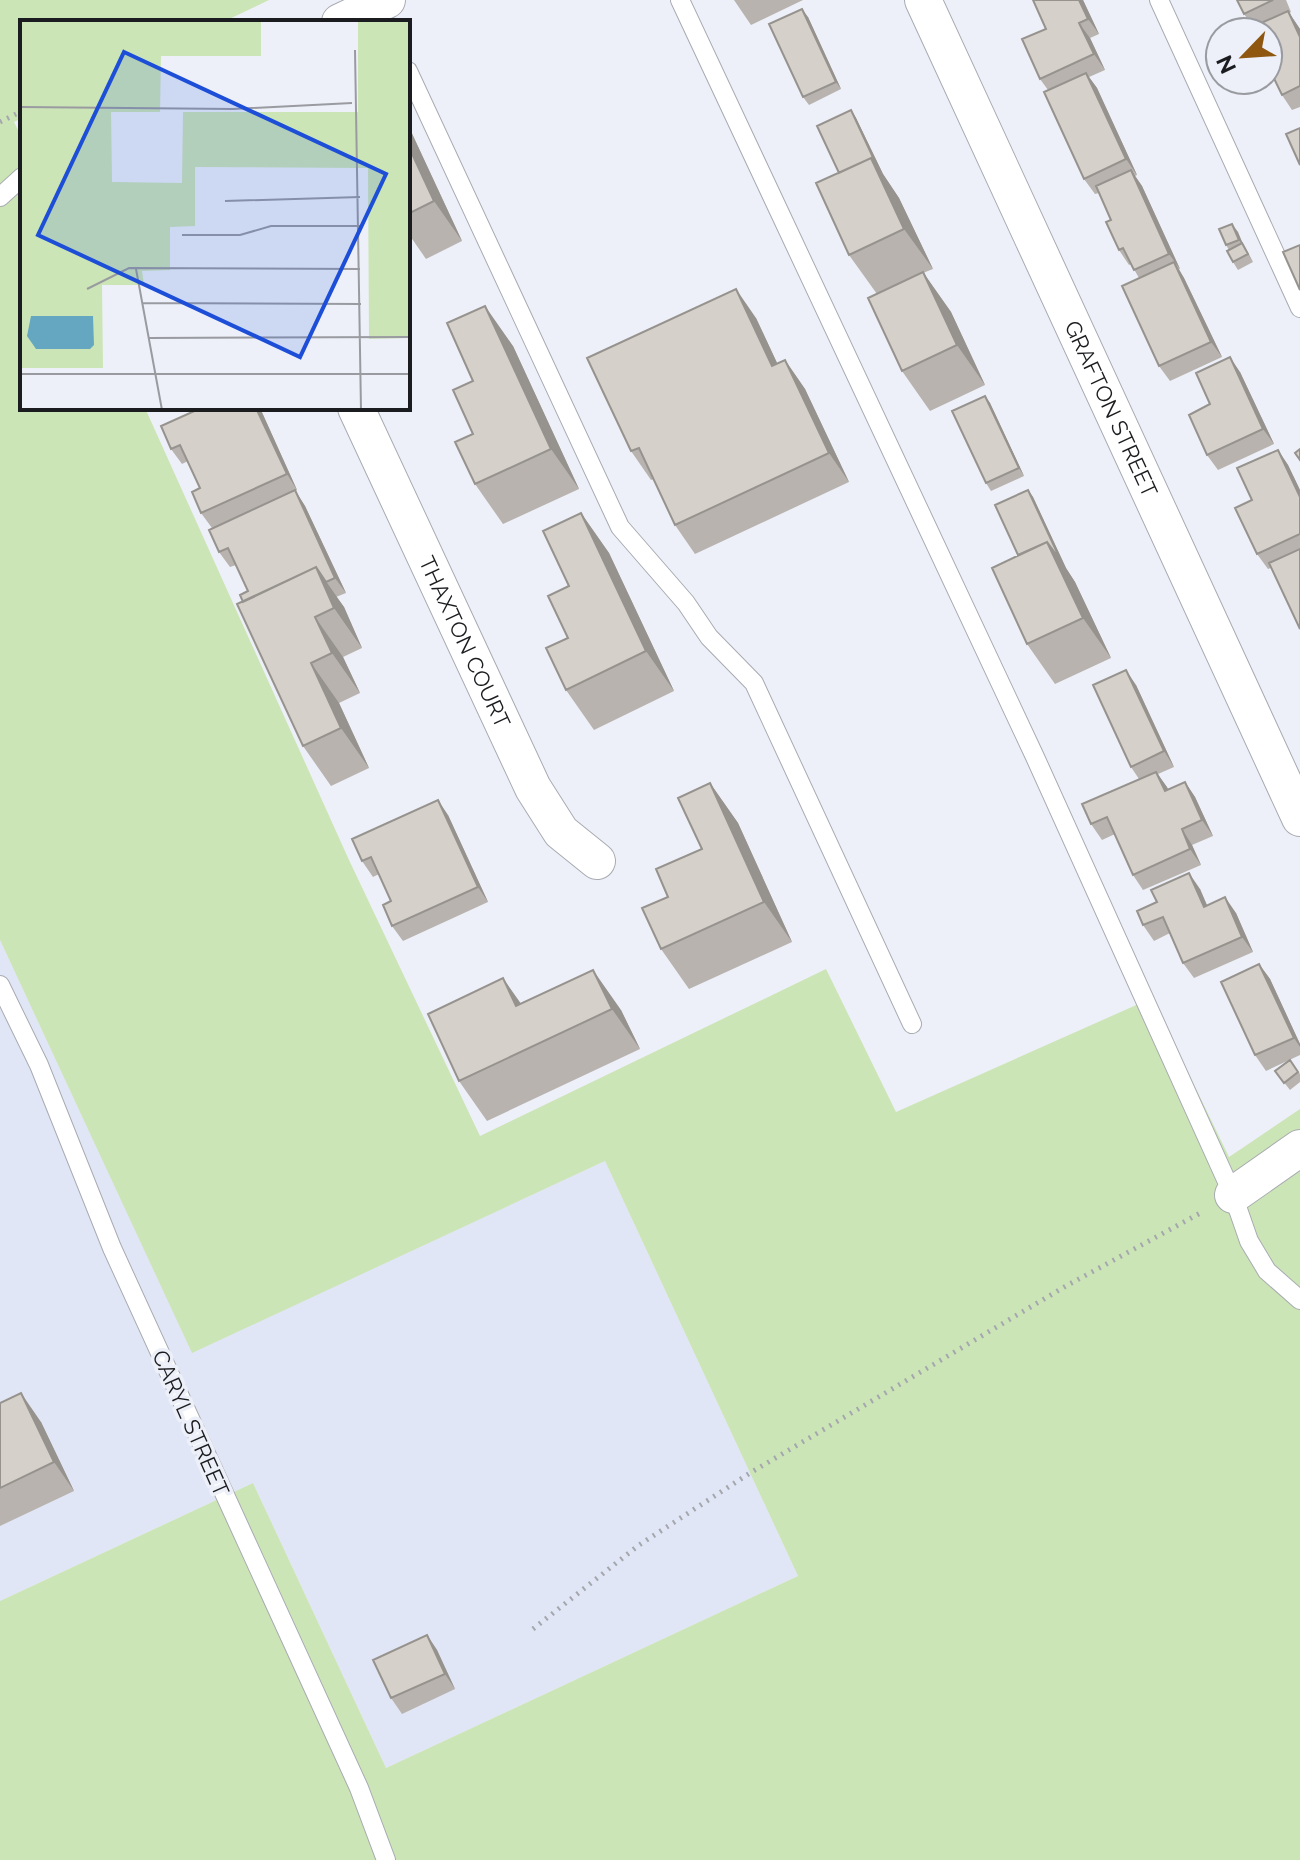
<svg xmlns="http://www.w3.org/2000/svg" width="1300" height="1860" viewBox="0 0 1300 1860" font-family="Raleway,sans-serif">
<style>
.built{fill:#e0e6f5}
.green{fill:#cce5b6}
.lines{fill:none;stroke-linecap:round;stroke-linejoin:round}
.service-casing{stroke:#a8abb2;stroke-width:20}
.minor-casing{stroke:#a8abb2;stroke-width:38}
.path{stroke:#a5a7ae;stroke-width:5;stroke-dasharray:2 6;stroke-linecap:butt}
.service{stroke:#fff;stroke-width:18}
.minor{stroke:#fff;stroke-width:36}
.wall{fill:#b8b3ae}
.shaded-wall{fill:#96928d}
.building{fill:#d6d0ca;stroke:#96928d;stroke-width:2}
.labels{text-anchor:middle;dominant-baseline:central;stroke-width:7;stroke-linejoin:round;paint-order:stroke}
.street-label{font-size:22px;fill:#1b1c1f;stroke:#edf0f8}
.inset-road{fill:none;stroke:#999ba1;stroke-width:2}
.view{fill:#1d4ed8;fill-opacity:0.15;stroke:#1d4ed8;stroke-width:4}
.inset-edge{fill:none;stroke:#1b1c1f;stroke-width:4}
</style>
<rect width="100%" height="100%" fill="#edf0f8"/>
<path class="built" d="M0 940 192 1352 605 1161 798 1576 386 1768 253 1483 0 1601Z"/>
<path class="green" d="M0 0H269L223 22H22V118L14 122 22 138V408H145L349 860 480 1136 826 969 896 1112 1152 998 1229 1157 1300 1109V1860H0V1601L253 1483 386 1768 798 1576 605 1161 192 1353 0 940Z"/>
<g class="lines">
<g class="service-casing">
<path id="service" d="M680 0 1035 757 1233 1195 1249 1241 1267 1271 1300 1300
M1159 0 1300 308
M408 71 620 527 686 603 709 637 754 683 912 1024
M0 197 22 177
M0 985 39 1065 112 1248 359 1788 386 1860"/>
</g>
<g class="minor-casing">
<g id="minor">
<path id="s1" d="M923 0 1300 818"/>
<path d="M340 22 387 0"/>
<path id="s2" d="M356 408 533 788 561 832 597 861"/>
<path d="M1233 1195 1300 1148"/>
</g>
</g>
<path class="path" d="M0 122 22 111
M533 1629 639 1545 750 1473 1066 1286 1204 1211"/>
<use href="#service" class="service"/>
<use href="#minor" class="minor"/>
</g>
<path class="wall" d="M734 0H803L751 25Z
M1083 0 1099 34 1090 38 1105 70 1089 77 1097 88 1137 175 1135 176 1142 186 1180 269H1179L1184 278 1222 357 1170 381 1159 366 1139 278 1131 264 1129 265 1119 250 1111 220 1099 193 1095 194 1084 179 1048 90 1040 79 1046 29Z
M1237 0H1286L1291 12 1289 13 1300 29V107L1292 110 1282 95 1253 27 1244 14Z
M808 17 841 89 809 105 803 97Z
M851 110 856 118 883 174 899 198 933 269 923 273 951 312 985 385 930 411 902 371 877 294 849 255Z
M408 125 462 241 426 259 408 233Z
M1232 224 1253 262 1238 270 1233 262 1229 250 1226 245Z
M756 318 777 363 785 360 805 389 849 482 695 554 675 525 654 479 651 480 631 451Z
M513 346 579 489 503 524 475 484 473 434V381Z
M1240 372 1274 444 1218 470 1207 455 1210 404Z
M985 396 990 403 1024 476 991 491 986 483Z
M201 408H260L297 490 295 491 305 506 346 593 336 597 344 607 362 648 343 657 360 693 339 703 369 768 331 786 303 746 243 602 248 591 236 565 230 567 219 552 212 528 201 513 200 488 188 461 182 464 171 449Z
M1278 450 1288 465 1300 490V629L1271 568 1268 569 1257 554 1252 500Z
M1028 490 1033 497 1066 568 1075 582 1111 658 1055 684 1027 644 1018 555Z
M581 513 609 553 674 691 594 730 566 690 569 586Z
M1136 685 1174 767 1158 774 1168 789 1185 782 1195 797 1213 836 1192 845 1201 865 1143 890 1133 875 1115 834 1102 840 1091 824 1139 779 1131 767Z
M710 783 738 823 792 942 689 989 661 949 668 897 702 849Z
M448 815 488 902 403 941 392 926 391 901 379 874 373 877 362 861Z
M1200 889 1207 905 1236 913 1253 952 1194 978 1183 963 1170 933 1154 941 1143 925Z
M1259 964 1270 979 1300 1044V1055L1266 1071 1255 1055Z
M521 1004 621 1010 640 1049 487 1121 459 1081Z
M1290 1060 1300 1074V1082L1290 1090 1275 1071Z
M0 1403 41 1422 74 1491 0 1526Z
M427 1635 437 1650 455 1689 402 1714 391 1698Z"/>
<path class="shaded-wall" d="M1079 0H1083L1099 34 1088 19Z
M802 9 808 17 841 89 836 82Z
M1288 11 1300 29V37Z
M1079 23 1090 38 1105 70 1094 54Z
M1086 73 1097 88 1137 175 1126 159Z
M851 110 856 118 883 174 899 198 933 269 904 229 871 158Z
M408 125 462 241 434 201 408 145Z
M1131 170 1142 186 1180 269 1169 254Z
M1232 224 1238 232 1243 244 1253 262 1239 240Z
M1174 262 1184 278 1222 357 1211 342Z
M923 272 951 312 985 385 957 345Z
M736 289 756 318 792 395 772 366Z
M485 306 513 346 579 489 551 449Z
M1230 357 1240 372 1274 444 1263 429Z
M785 360 805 389 849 482 829 453Z
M985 396 990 403 1024 476 1019 468Z
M256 408H260L297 490 287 474Z
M1278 450 1288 465 1300 490V497Z
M295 490 305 506 346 593 335 578Z
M1028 490 1033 497 1066 568 1075 582 1111 658 1083 618 1047 542Z
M581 513 609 553 674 691 646 651Z
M316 567 344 607 362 648 334 608Z
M315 617 343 657 360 693 332 653Z
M311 663 339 703 369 768 341 728Z
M1126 670 1136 685 1174 767 1164 751Z
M1156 772 1167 787 1176 806 1165 791Z
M1185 782 1195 797 1213 836 1202 820Z
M710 783 738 823 792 942 764 902Z
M438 800 448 815 488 902 478 887Z
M1182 829 1192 845 1201 865 1190 849Z
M1189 873 1200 889 1214 922 1204 907Z
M1225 897 1236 913 1253 952 1242 937Z
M1259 964 1270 979 1300 1044V1047L1294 1038Z
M593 970 621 1010 640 1049 612 1009Z
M503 978 531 1018 516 1006Z
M21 1393 41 1422 74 1491 54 1462Z
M427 1635 437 1650 455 1689 445 1674Z"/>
<path class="building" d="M1033 0H1079L1088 19 1079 23 1094 54 1040 79 1022 39 1046 29Z
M1237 0H1273L1244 14Z
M802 9 836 82 803 97 769 24Z
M1288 11 1300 37V86L1282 95 1268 66V32H1252L1250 28Z
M1086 73 1126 159 1084 179 1044 92Z
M851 110 877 166 871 158 839 173 817 126Z
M1300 128V165L1286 134Z
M408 145 434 201 408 214Z
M871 158 904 229 849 255 816 183Z
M1131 170 1169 254 1134 270 1123 248 1119 250 1106 222 1111 220 1096 186Z
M1232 224 1239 240 1226 245 1219 229Z
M1242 243 1248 254 1233 262 1227 251Z
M1300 245V290L1283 252Z
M1174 262 1211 342 1159 366 1122 286Z
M923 272 957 345 902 371 868 298Z
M736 289 772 366 785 360 829 453 675 525 639 448 631 451 587 358Z
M485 306 551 449 475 484 455 442 473 434 453 390 473 381 447 323Z
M1230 357 1263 429 1207 455 1189 415 1210 404 1196 373Z
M985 396 1019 468 986 483 952 411Z
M201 408H256L287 474 201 513 192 492 200 488 180 445 171 449 161 426Z
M1300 449V460L1295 453Z
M1278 450 1300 497V534L1257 554 1235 508 1252 500 1237 468Z
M295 490 335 578 326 582 316 567 243 602 240 595 248 591 228 548 219 552 209 530Z
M1028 490 1061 561 1047 542 1018 555 995 505Z
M581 513 646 651 566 690 546 648 568 638 548 596 569 586 543 531Z
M1047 542 1083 618 1027 644 992 568Z
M1300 549V629L1269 563Z
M316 567 334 608 315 617 332 653 311 663 341 728 303 746 237 604Z
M1126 670 1164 751 1131 767 1093 685Z
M1156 772 1165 791 1185 782 1202 820 1182 829 1190 849 1133 875 1107 817 1091 824 1082 804Z
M710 783 764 902 661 949 642 908 668 897 656 869 702 849 678 798Z
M438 800 478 887 392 926 383 905 391 901 371 857 362 861 352 839Z
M1189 873 1204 907 1225 897 1242 937 1183 963 1163 917 1143 925 1137 911 1157 902 1151 890Z
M1259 964 1294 1038 1255 1055 1221 982Z
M593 970 612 1009 459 1081 428 1014 503 978 516 1006Z
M1290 1060 1298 1072 1284 1083 1275 1071Z
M21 1393 54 1462 0 1488V1403Z
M427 1635 445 1674 391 1698 373 1660Z"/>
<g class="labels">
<g class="street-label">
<text stroke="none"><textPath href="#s1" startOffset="450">GRAFTON STREET</textPath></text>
<text stroke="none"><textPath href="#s2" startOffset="258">THAXTON COURT</textPath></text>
<text transform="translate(191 1423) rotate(66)">CARYL STREET</text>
</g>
</g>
<g transform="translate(20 20)">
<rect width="390" height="390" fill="#edf0f8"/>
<path d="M0 0H241V36H141L140 92H91L92 162 162 163 163 92H338V0H390V318L349 319 348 148 175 147V206L150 207V250L122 251 124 265H82L83 348H0Z" fill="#cce5b6"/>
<path d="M11 296H73L74 325 70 329H16L7 316Z" fill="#65a6c1"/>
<path class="inset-road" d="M335 30 341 390M0 87 213 89 332 83M205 181 340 177M162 215H220L251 206H340M116 249 142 390M67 269 109 248 340 249M123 283 341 284M129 318 390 317M0 354H390"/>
<path class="view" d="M104 32 366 154 280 337 18 215Z"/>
<rect width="390" height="390" class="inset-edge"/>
</g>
<g transform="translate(1244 56) rotate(245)"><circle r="38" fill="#edf0f8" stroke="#999ba1" stroke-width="2"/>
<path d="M0-6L14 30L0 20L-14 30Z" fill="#8f5610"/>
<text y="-12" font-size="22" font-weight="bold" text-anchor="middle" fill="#1b1c1f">N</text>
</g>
</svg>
